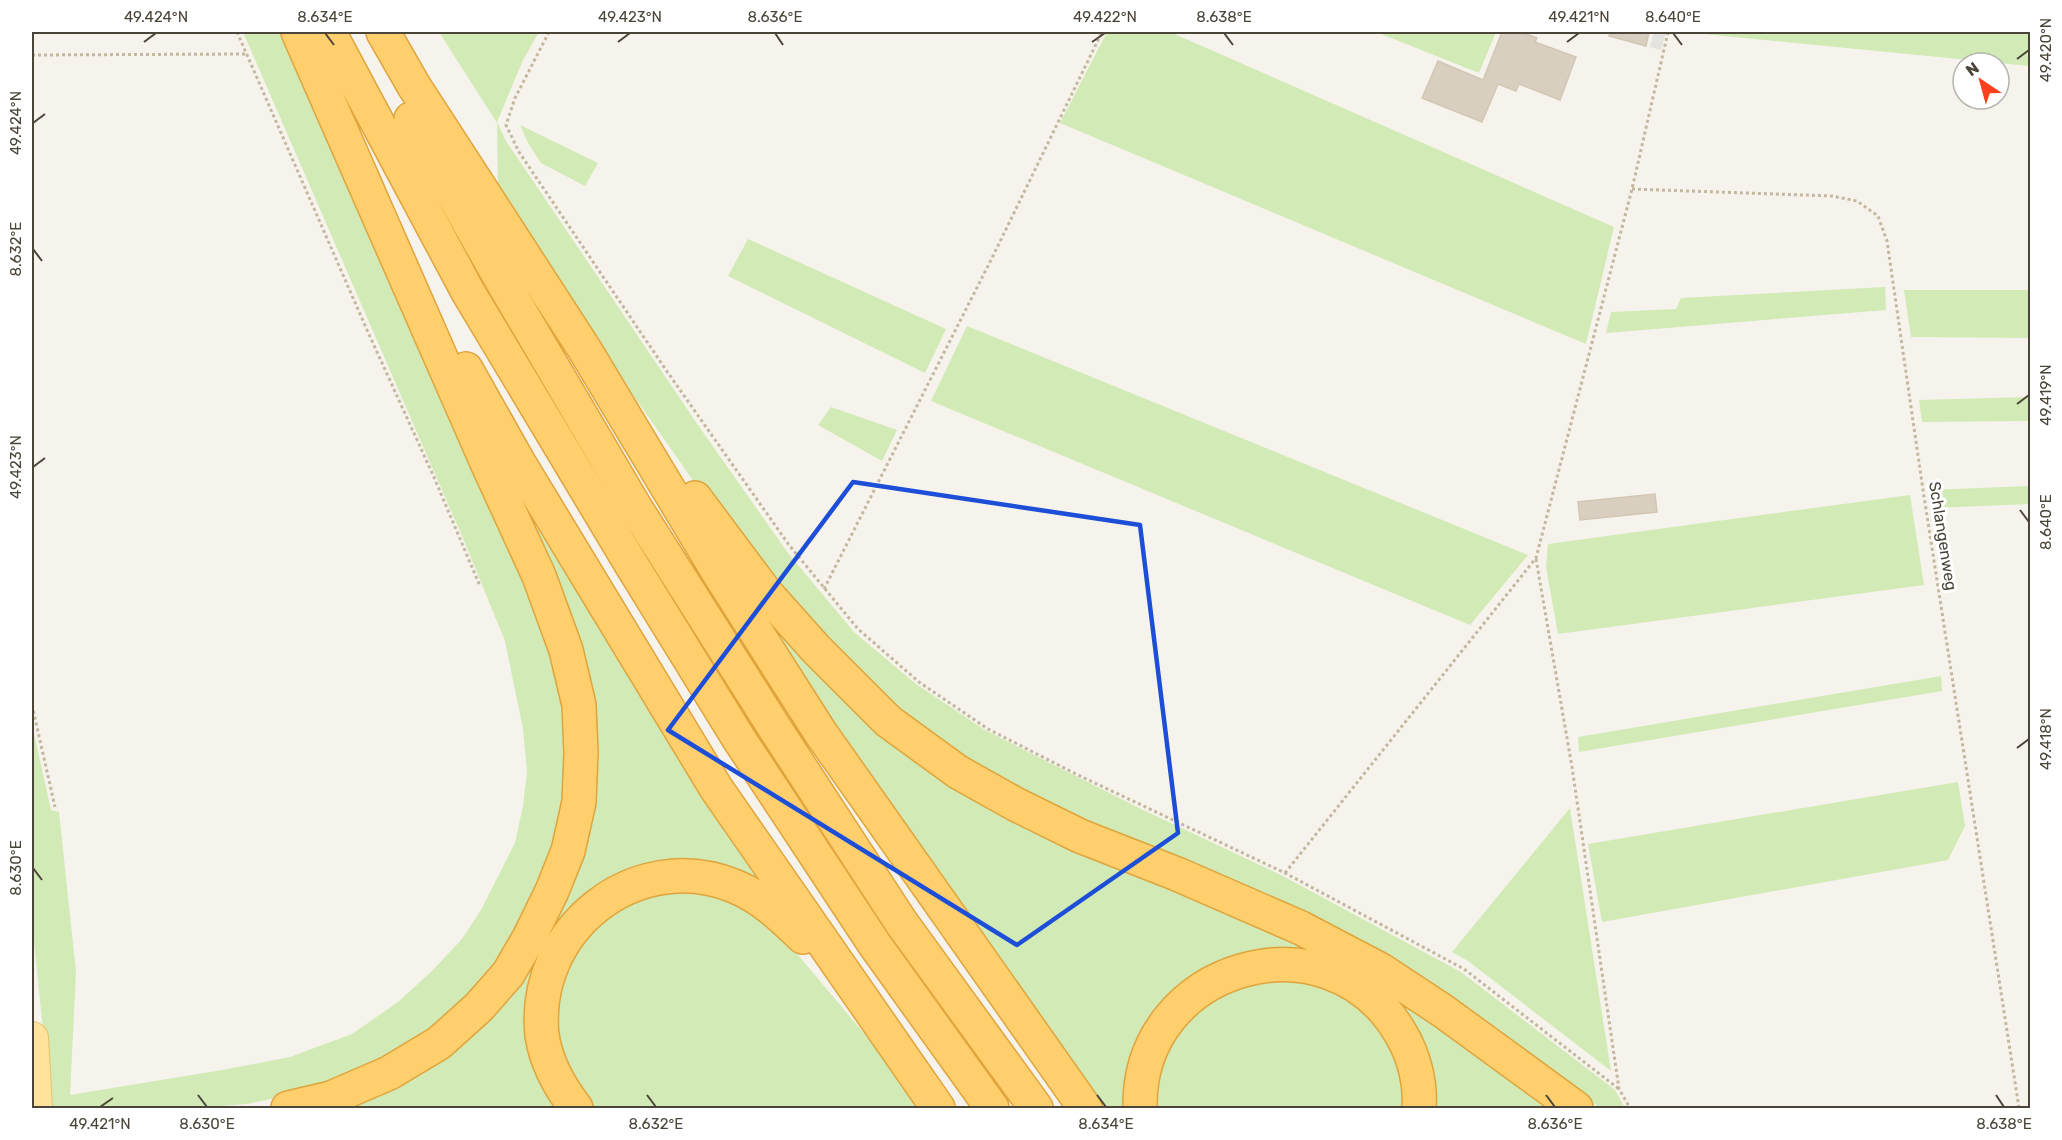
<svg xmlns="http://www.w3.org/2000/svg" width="2062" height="1140" viewBox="0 0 2062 1140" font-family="Rubik,sans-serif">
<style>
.green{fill:#d2eab5}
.parking{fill:#e5e3e0}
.building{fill:#d8cfc1;stroke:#d3c7b4;stroke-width:1.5}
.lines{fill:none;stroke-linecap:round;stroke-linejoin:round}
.major-casing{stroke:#e6c16a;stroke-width:34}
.highway-casing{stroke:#e0a43c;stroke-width:36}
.path{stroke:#c4b79f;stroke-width:3;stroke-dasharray:3 3;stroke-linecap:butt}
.major{stroke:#ffe39c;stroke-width:32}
.highway{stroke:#ffcf6e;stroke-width:33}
.marked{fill:none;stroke:#1d4ed8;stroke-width:4.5;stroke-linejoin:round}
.ticks{fill:none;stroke:#4b4439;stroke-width:2}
.labels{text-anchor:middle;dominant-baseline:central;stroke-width:6;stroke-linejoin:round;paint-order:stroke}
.street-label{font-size:16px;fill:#4b4439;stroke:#fff}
.neatline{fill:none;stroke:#4b4439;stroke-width:2}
.ticks-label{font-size:15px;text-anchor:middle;fill:#4b4439}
</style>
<rect width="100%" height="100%" fill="#f6f3ec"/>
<path class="green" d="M243 32H283L514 541 557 668 568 739 566 792 556 841 539 891 511 944 482 985 443 1023 391 1057 299 1093 247 1104 194 1108H51L32 922V724L51 810 59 812 76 972 70 1095 222 1070 290 1057 352 1034 398 1002 432 971 462 939 481 910 515 843 523 806 527 771 523 729 505 641 465 543Z
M439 32H539L523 60 497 122 506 141 700 428 788 553 854 632 916 684 985 730 1137 807 1279 874 1461 972 1615 1090 1625 1108H1600L1549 1073 1155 851 1054 806 966 760 892 707 765 576 692 479 602 351 498 190 497 123Z
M1107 32H1170L1614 227 1586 344 1060 123Z
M1376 32H1496L1479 73Z
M1684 32H2024L2030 33V66Z
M520 125 598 163 585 186 541 163 528 143Z
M748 239 946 329 925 373 728 276Z
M1885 287 1886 310 1606 333 1611 312 1676 309 1681 298Z
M1904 290H2030V338L1911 337Z
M967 326 1528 555 1470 625 931 401Z
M2030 397V421L1922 422 1919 400Z
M831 407 897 430 882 461 818 425Z
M2030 486V504L1933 508 1929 490Z
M1910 495 1924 585 1558 634 1546 567 1548 544Z
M536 526 646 703 773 893 739 902 766 917 878 1050 917 1108H328L433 1061 575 873 555 585Z
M770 625 837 691 1332 957 1398 995 1551 1108H1104L819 700Z
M1941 676 1942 691 1579 752 1578 737Z
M1958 782 1965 826 1948 860 1602 922 1588 844Z
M1570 808 1611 1071 1468 961 1452 952Z"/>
<path class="parking" d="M1654 32H1666L1661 50 1650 47Z"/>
<path class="building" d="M1502 32H1521L1537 38 1535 42 1576 57 1560 100 1519 84 1516 91 1498 84 1482 122 1422 98 1438 61 1483 80Z
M1610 32H1649L1646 46 1609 36Z
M1655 494 1657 512 1580 520 1578 502Z"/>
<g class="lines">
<g class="major-casing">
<path id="major" d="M32 1038 36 1108"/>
</g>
<g class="highway-casing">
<path id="highway" d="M329 32 468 292 631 564 739 739 875 945 992 1108
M383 32 414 86 585 350 720 575 820 732 1085 1108
M411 119 498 274 635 507 774 727 901 922 1036 1108
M466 369 519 463 716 788 938 1108
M695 498 766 593 816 649 888 721 958 772 1017 805 1080 836 1177 874 1301 928 1381 970 1443 1011 1576 1108
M288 1108 331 1098 389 1073 439 1043 479 1007 508 974 529 938 552 891 568 851 579 802 581 753 579 705 566 650 539 576 488 465 298 32
M576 1108C559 1086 546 1063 542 1035 531 930 635 846 734 886 762 897 782 917 803 937
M1140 1108C1137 965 1329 909 1401 1034 1414 1056 1421 1083 1419 1108"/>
</g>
<path class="path" d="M237 32 367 330 433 475 480 586
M549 32 515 98 506 125 519 152 666 370 789 545 858 629 919 682 988 729 1078 775 1285 873 1464 969 1619 1089
M32 55 247 54
M1632 189 1832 196 1857 201 1878 216 1887 241 1923 490 2019 1108
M1536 559 1572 767 1619 1089 1630 1108
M824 589 992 258 1102 32
M32 705 55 807
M1285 873 1536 558 1632 189 1668 32"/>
<use href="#major" class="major"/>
<use href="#highway" class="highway"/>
</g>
<path class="marked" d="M853 482 1140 525 1178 833 1017 945 668 730Z"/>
<path class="ticks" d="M325 33 334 45M775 33 783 45M1224 33 1233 45M1673 33 1682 45M144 42 156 33M618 42 630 33M1092 42 1105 33M1567 42 1579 33M2017 59 2029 50M33 123 45 114M33 249 42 261M2017 404 2029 395M33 467 45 458M2020 510 2029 522M2017 748 2029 739M33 868 42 880M198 1095 207 1107M647 1095 656 1107M1097 1095 1106 1107M1546 1095 1555 1107M1996 1095 2004 1107M100 1107 113 1098"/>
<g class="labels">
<g class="street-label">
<text transform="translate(1943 536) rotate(81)">Schlangenweg</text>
</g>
</g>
<rect width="2062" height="1140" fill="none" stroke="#ffffff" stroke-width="66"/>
<g transform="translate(1981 81) rotate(324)"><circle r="28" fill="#ffffff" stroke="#b7b4b0" stroke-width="1.5"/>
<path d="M0-4.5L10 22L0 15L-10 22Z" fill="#fc3f1d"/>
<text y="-9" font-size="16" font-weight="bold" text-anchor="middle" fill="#4b4439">N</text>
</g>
<rect x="33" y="33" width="1996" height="1074" class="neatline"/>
<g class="ticks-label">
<text x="156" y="22">49.424°N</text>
<text x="325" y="22">8.634°E</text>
<text x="630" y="22">49.423°N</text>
<text x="775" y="22">8.636°E</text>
<text x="1105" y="22">49.422°N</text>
<text x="1224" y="22">8.638°E</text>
<text x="1579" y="22">49.421°N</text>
<text x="1673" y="22">8.640°E</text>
<text transform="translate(2046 50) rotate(-90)" y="5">49.420°N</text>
<text transform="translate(16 123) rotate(-90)" y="5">49.424°N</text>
<text transform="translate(16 249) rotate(-90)" y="5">8.632°E</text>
<text transform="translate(2046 395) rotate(-90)" y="5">49.419°N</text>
<text transform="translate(16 467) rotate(-90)" y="5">49.423°N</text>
<text transform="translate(2046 522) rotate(-90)" y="5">8.640°E</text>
<text transform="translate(2046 739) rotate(-90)" y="5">49.418°N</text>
<text transform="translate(16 868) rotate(-90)" y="5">8.630°E</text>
<text x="100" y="1129">49.421°N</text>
<text x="207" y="1129">8.630°E</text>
<text x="656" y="1129">8.632°E</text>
<text x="1106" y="1129">8.634°E</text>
<text x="1555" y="1129">8.636°E</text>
<text x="2004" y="1129">8.638°E</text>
</g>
</svg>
